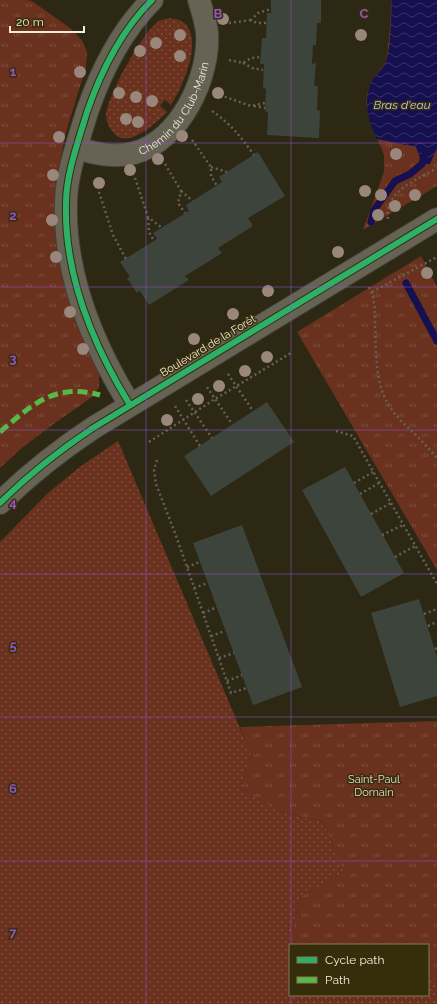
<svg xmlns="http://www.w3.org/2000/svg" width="437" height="1004" viewBox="0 0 437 1004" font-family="Raleway,sans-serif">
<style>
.grass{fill:url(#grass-dots)}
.park{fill:url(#park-tufts)}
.water{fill:url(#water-waves)}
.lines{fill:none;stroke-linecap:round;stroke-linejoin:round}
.stream{stroke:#160f50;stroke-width:7}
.building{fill:#3d443c}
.minor-casing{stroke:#444133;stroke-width:24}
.path{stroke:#656255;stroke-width:2.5;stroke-dasharray:2 3;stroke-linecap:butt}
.minor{stroke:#666355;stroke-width:22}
.quiet{stroke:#58b947;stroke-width:5;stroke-dasharray:10 5;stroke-linecap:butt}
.cycleway-casing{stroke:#362e0a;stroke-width:8}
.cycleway{stroke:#2db169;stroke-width:6}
.tree{fill:#98877a}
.grid{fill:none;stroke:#9353c4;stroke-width:1;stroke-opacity:0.55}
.labels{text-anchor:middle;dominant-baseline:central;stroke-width:3;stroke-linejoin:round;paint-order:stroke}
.street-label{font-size:11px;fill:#f1edd9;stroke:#362e0a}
.park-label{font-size:11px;fill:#f0d5ce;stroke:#362e0a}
.water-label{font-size:12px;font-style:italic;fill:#bbc4f0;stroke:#362e0a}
.grid-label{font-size:13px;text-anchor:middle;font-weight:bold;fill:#9353c4;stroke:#362e0a;stroke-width:3;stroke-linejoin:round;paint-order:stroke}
</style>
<defs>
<pattern id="grass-dots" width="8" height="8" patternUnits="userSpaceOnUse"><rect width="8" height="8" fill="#69311e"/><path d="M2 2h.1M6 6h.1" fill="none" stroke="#7f4f3e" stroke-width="1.8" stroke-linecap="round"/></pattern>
<pattern id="park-tufts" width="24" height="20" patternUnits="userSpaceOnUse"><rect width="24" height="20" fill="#69311e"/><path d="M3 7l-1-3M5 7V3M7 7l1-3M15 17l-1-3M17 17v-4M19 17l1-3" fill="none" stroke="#7f4f3e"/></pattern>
<pattern id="water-waves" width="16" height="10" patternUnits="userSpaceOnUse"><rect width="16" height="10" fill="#160f50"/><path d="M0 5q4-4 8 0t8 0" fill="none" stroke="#383269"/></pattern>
</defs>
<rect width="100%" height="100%" fill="#2c2814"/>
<path class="grass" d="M170 18C212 22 184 85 171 105L165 100 160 106 167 112C156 123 126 152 112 131 108 126 106 120 106 114 109 94 143 29 161 20 164 19 167 19 170 18Z
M118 441 251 754 241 789 281 812 323 822 344 872 300 897 289 944 290 946V995H428V979L437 977V1004H0V542L48 493 81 466Z"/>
<path class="park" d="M0 0H27L32 1 70 28 82 40 87 52 86 67 66 132 59 168 58 200 102 374 99 377V387L92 397 55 423 23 447 0 468Z
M392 0H437V186L363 230 384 172V155L375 133 366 103 368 90 373 79 386 62 389 39Z
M421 256 437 287V570L297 332Z
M437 721V977L428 979V945H290V946L289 944 300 897 344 872 323 822 281 812 241 789 251 754 240 727Z"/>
<path class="water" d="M392 0H437V148L430 164H422L416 147 377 139C368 121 362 98 373 79 377 73 383 69 386 62 391 46 391 17 392 0Z"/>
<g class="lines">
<path class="stream" d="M371 222 374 210 395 181 410 174 422 164 424 156
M406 283 437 341"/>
</g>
<path class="building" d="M271 0H321V23H317L316 45H313L312 64 316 63 314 86H318L317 110 320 111 319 138 267 135 268 112 265 111 266 89 263 88 264 64H260L262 38H266L267 13H271Z
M258 152 285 196 248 218 253 226 218 248 222 253 185 276 189 280 149 305 140 291 137 293 127 278 130 277 120 262 157 239 153 233 189 211 186 205 222 182 219 177Z
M267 402 294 442 211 496 184 456Z
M345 467 404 573 361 597 302 490Z
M242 525 302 687 253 705 193 543Z
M419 599 437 657V696L400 707 371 613Z"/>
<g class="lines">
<g class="minor-casing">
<g id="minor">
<path id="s1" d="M77 148C96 154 114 158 134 153 180 141 210 77 207 33 206 21 202 11 199 0"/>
<path d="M130 405C93 345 64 274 66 203 66 174 79 139 87 112 101 71 122 30 152 0"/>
<path d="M0 503C28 475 60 450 93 428L437 219"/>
</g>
</g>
<path class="path" d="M229 23 251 20
M266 23H257L251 20 258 13 271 9
M229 60 243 63 251 58 261 57
M243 63 252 68 263 70
M220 95 251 106 265 103
M254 106 265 108
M212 111C231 124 240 136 254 155
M192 140 211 167V176L217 186
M165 164 181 191 178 203 185 213
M211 167 227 172
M135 178 148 217 162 228
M181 191 193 201
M99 192 113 235 126 259
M148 218 149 232 154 241
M388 219C384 191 417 180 437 168
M369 287C375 299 375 310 375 323 376 345 375 378 385 398 394 417 407 426 421 440 426 446 432 452 437 458
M372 292 437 257
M228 374 253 411
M207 387 232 424
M186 400 212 438
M175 406 200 446
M336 431 353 436 437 584
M149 442 215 399 291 353
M157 460 154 470 156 484 175 533 231 693 247 688
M354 483 373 472
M360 494 379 483
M371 514 391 503
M382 535 403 525
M395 557 415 546
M187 567 200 562
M194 588 208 583
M203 613 217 607
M424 614 437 609
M428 626 437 622
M211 636 225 631
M435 649 437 648
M219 658 234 653
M227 681 242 675"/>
<use href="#minor" class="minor"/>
<path class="quiet" d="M0 432C33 404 54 383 100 395"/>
<g class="cycleway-casing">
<path id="cycleway" d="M130 405C93 345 64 274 66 203 66 174 79 139 87 112 101 71 122 30 152 0
M0 503C28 475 60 450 93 428L437 219"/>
</g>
<use href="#cycleway" class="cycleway"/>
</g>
<g class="tree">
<circle cx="223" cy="19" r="6"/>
<circle cx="180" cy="35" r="6"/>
<circle cx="361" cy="35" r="6"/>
<circle cx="156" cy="43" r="6"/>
<circle cx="140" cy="51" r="6"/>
<circle cx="180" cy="56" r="6"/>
<circle cx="80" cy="72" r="6"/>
<circle cx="119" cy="93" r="6"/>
<circle cx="218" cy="93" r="6"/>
<circle cx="136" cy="97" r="6"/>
<circle cx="152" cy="101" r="6"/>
<circle cx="126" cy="119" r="6"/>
<circle cx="138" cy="122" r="6"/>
<circle cx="182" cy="136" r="6"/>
<circle cx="59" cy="137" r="6"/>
<circle cx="396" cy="154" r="6"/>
<circle cx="158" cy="159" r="6"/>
<circle cx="130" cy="170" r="6"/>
<circle cx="53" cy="175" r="6"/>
<circle cx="99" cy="183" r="6"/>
<circle cx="365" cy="191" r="6"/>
<circle cx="381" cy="195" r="6"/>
<circle cx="415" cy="195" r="6"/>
<circle cx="395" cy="206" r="6"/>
<circle cx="378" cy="215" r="6"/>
<circle cx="52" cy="220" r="6"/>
<circle cx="338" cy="252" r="6"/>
<circle cx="56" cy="257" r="6"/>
<circle cx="427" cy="273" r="6"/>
<circle cx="268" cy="291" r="6"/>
<circle cx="70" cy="312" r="6"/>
<circle cx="233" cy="314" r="6"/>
<circle cx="194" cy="339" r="6"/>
<circle cx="83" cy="349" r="6"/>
<circle cx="267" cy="357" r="6"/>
<circle cx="245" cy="371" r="6"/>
<circle cx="219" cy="386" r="6"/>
<circle cx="198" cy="399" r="6"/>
<circle cx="167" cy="420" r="6"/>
</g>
<path class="grid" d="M146 0V1004M291 0V945M0 143H437M0 287H437M0 430H437M0 574H437M0 717H437M0 861H437M291 995V1004"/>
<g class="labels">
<g class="street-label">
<text stroke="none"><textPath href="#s1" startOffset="121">Chemin du Club-Marin</textPath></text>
<text transform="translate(208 346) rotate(-31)">Boulevard de la Forêt</text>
</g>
<g class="park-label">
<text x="374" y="779">Saint-Paul<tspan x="374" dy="13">Domain</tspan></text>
</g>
<g class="water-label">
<text x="402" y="105">Bras d'eau</text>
</g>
</g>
<g class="grid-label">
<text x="218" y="18">B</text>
<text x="364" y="18">C</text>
<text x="13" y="76">1</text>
<text x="13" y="220">2</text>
<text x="13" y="363">3</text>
<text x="13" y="507">4</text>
<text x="13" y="650">5</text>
<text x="13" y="793">6</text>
<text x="13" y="937">7</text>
</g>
<rect x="289" y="944" width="140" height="52" fill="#362e0a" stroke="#817a5d"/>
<rect x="297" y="957" width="20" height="6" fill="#2db169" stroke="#817a5d"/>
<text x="325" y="964" font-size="12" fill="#f1edd9">Cycle path</text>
<rect x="297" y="977" width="20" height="6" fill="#58b947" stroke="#817a5d"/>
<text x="325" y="984" font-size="12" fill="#f1edd9">Path</text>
<path d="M10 26v6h74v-6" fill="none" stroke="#f1edd9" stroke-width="2"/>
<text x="16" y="26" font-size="12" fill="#f1edd9" stroke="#362e0a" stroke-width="3" paint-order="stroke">20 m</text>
</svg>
